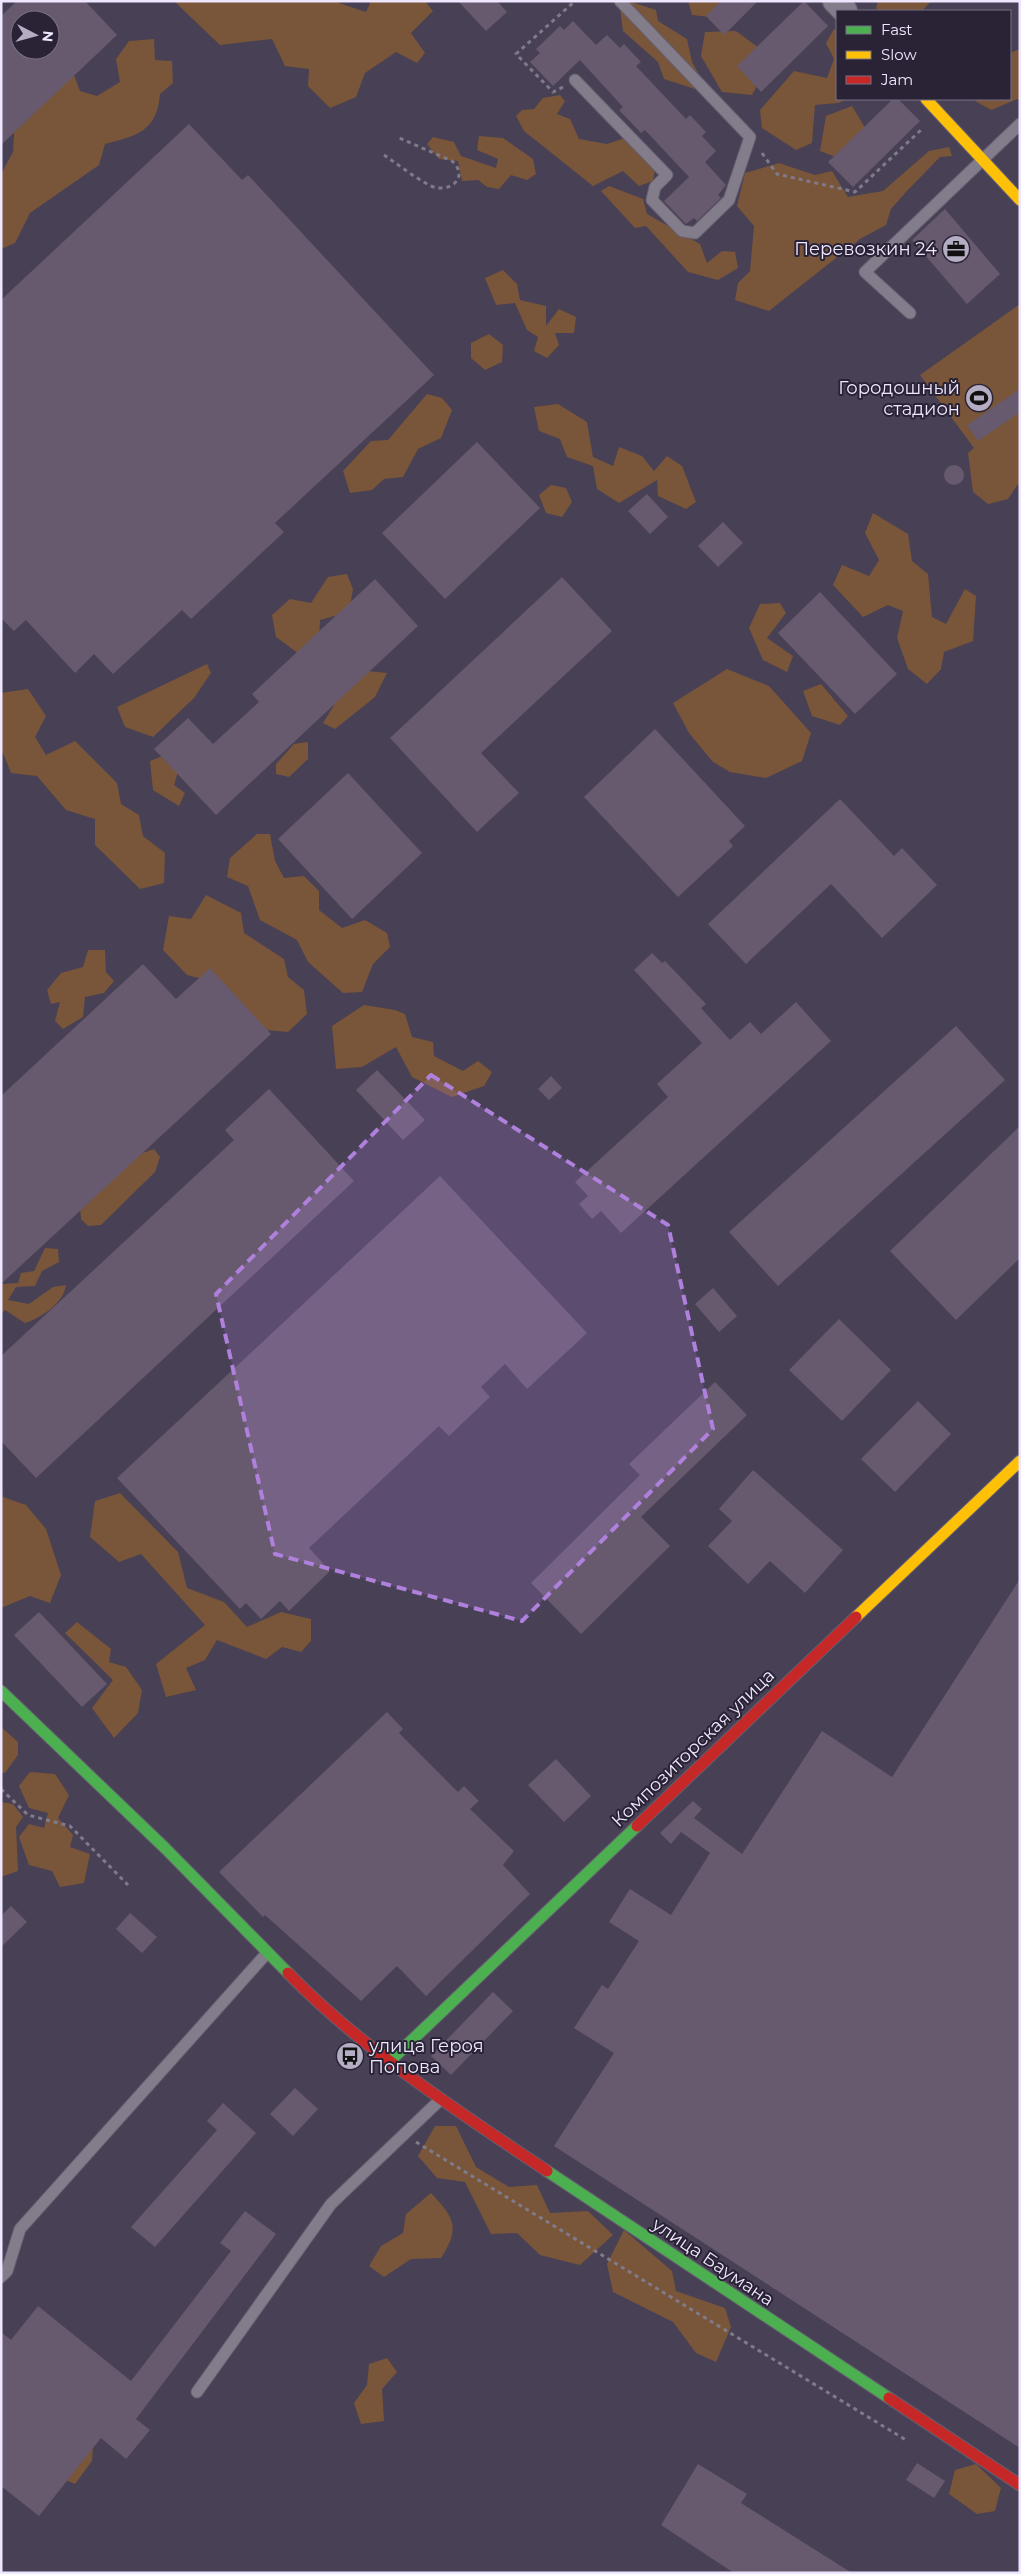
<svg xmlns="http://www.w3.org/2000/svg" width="1021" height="2574" viewBox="0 0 1021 2574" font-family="Montserrat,sans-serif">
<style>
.green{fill:#795539}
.building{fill:#675a6e;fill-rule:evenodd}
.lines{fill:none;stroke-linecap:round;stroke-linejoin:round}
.lane-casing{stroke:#655f71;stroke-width:13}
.street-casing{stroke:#655f71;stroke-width:26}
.fast-casing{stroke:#655f71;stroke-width:13}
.slow-casing{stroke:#655f71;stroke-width:13}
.jam-casing{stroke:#655f71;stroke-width:13}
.path{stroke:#807b8a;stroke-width:3;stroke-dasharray:4 4;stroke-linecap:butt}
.lane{stroke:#827c8b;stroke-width:11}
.street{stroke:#827c8b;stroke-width:24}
.fast{stroke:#4caf50;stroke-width:11}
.slow{stroke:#ffc107;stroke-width:11}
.jam{stroke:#c62828;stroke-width:11}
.marked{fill:#af80dc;fill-opacity:0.2;stroke:#af80dc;stroke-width:4;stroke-dasharray:10 6;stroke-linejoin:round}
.labels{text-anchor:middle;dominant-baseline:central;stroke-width:4;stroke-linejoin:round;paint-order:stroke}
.poi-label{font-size:18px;fill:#efe7ff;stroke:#292335;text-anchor:end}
.street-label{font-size:18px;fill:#efe7ff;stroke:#292335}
</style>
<rect width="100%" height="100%" fill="#484055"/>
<path class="green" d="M177 1H333L366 12 371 1H425L433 11 411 33 425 53 417 63 396 52 365 73 356 97 330 108 308 86 309 69 285 66 272 39 220 45 176 3Z
M628 1 656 10 658 21 687 39 692 62 702 80 695 89 664 79 658 62 623 31 620 8Z
M688 1H734L718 18 692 15Z
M878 1H931L922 11H879L876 8Z
M834 29 837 31V99H848L838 103 815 105 812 143 796 150 762 128 760 110 794 71 827 78 834 59 826 43Z
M736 31 759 48V82L752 95 722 92 701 56 705 32Z
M154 39 155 60 172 61 173 83 160 94C157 131 137 136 105 144L99 165 30 213 15 243 1 249V174L13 152 15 116 72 70 80 91 97 96 120 82 116 59 129 41Z
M1020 49V98L991 110 972 99H1010V53Z
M560 95 565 101 557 114 570 119 579 139 607 144 634 135 655 169 653 181 639 186 623 171 593 186 524 131 516 116 522 110 534 109 543 98Z
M852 106 870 136 841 159 820 151 826 116Z
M479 136 503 138 533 159 536 174 527 180 511 175 499 189 487 187 478 180 462 181 458 161 439 159 427 144 433 137 454 142 461 156 496 168 498 159 477 150Z
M949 147 952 156 940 157 906 192 891 209 886 225 860 239 769 311 735 300 738 283 750 271 754 226 737 206 745 173 779 163 815 175 832 171 848 197 883 191 929 151Z
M609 186 643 199 647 214 700 244 707 263 722 251 735 252 738 268 718 280 688 272 646 226 635 228 601 191Z
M503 270 517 284 520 300 546 306V326L559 309 576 317 574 333H555L559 345 547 358 534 351 538 337 527 330 515 303 496 305 485 278Z
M1020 304V486L1018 484 1008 499 988 504 973 492 968 453 974 448 920 375Z
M489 334 503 345 502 362 485 370 471 358V343Z
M427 394 442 398 452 410 441 438 418 449 403 477 384 479 372 490 350 493 343 471 371 441 388 440Z
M558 404 587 422 593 457 613 466 619 447 642 456 654 471 667 456 682 466 696 502 686 509 658 496 657 480 619 503 597 489 593 466 567 457 560 439 539 431 534 407Z
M551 485 566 488 572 502 562 517 546 513 539 495Z
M873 513 908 534 912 561 928 574 932 617 946 624 965 589 976 596 973 641 944 652 941 669 927 684 908 669 897 638 903 611 888 605 863 617 833 585 842 565 869 576 879 560 865 533Z
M347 574 353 589 349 612 320 620 319 641 302 656 276 637 272 615 290 599 311 603 328 577Z
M780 603 786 613 767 638 793 656 787 672 763 660 749 628 760 604Z
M207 664 211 673 194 698 153 737 125 727 117 707Z
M727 669 769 686 811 733 802 761 766 778 730 772 713 762 689 733 673 703Z
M367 671 387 673 375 697 335 729 323 723 347 684Z
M821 684 848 716 840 725 812 716 803 691Z
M28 689 46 716 35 737 46 755 75 741 117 783 121 804 139 815 143 836 165 853 164 883 140 889 95 845V819L66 810 37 776 11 773 1 748V693Z
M308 742V759L289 777 276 774V764L294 744Z
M168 754 178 772 174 785 185 793 179 806 153 790 150 761Z
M257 834H270L275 861 284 878 304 876 319 891V910L342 928 365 920 387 933 390 947 373 964 362 992 343 993 308 962 297 940 260 920 248 886 227 877 230 858Z
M206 895 241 913 244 933 284 959 288 977 304 990 307 1014 288 1032 244 1028 215 982 187 975 163 950 169 916 191 919Z
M88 950H105L106 972 114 981 104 993 85 997 83 1017 63 1029 55 1021 60 1002 51 1004 47 990 61 973 83 967Z
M364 1005 395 1010 405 1014 412 1037 433 1042 434 1056 463 1071 478 1061 492 1072 484 1086 452 1097 412 1077 396 1047 362 1067 336 1069 332 1026Z
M154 1149 160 1157 155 1172 101 1225 88 1226 81 1219 80 1205 134 1156Z
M45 1248 58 1249 59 1262 42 1271 35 1286 16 1287 8 1300 29 1304 53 1287 66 1285C64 1303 41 1318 25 1323L5 1310 1 1314V1284L18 1283 21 1273 34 1271Z
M1 1489 3 1497 26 1505 46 1529 61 1575 50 1603 30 1596 1 1608Z
M120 1493 178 1552 187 1588 224 1602 247 1627 281 1612 311 1619V1641L301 1652 282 1647 266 1659 217 1640 205 1660 186 1668 196 1690 166 1697 156 1664 205 1625 141 1554 119 1562 90 1537 95 1501Z
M77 1622 111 1649 109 1662 126 1667 142 1690 138 1713 114 1738 92 1708 113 1680 65 1633Z
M1 1727 18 1742V1755L5 1773 1 1772Z
M30 1772 55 1774 69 1795 58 1818 73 1835 70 1847 90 1854 84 1883 60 1887 52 1871 29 1865 19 1837 29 1824 44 1828 48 1813 29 1808 19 1786Z
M1 1802 13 1804 23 1817 16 1827 18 1871 1 1877Z
M435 2126H456L476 2167 509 2187 537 2185 550 2213 588 2211 613 2235 580 2265 540 2255 517 2233 491 2234 465 2182 437 2178 418 2156Z
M431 2193C454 2218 461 2227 441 2258L411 2259 384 2277 369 2266 381 2246 403 2233 406 2214Z
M624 2230 672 2271 676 2291 725 2308 731 2327 716 2362 696 2353 673 2322 613 2292 607 2264Z
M387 2358 397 2372 382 2389 384 2421 361 2424 354 2403 367 2385 369 2364Z
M94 2432 92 2461 75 2484 59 2477Z
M976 2464 1001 2488 995 2511 977 2514 949 2494 955 2470Z"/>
<path class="building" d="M17 1H85L117 35 1 145V16ZM20 20H50V50H20Z
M458 1H497L507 12 486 31Z
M721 1H758L724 35 706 16Z
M804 1 828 26 761 92 737 66Z
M573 21 596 45 607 35 620 48 624 44 641 62 636 66 686 119 690 115 706 132 702 136 716 151 705 162 726 185 718 195 721 198 697 221 694 218 686 224 664 201 689 177 645 130 641 133 619 110 623 107 580 60 553 86 530 62 540 53 536 49 560 26 564 30Z
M893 99H898L920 121 853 187 828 162Z
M189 124 242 180 248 175 434 375 275 523 284 532 191 619 182 610 113 674 94 654 75 673 26 620 14 631 1 618V300Z
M945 209 1000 274 967 304 912 240Z
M1020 389V412L978 441 967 425Z
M477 442 540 508 445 599 382 533Z
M944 475a10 10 0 1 1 20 0a10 10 0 1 1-20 0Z
M647 494 668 517 650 534 628 511Z
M723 522 743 543 718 567 698 546Z
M562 577 612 631 481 753 519 793 477 832 390 738Z
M375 579 418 626 216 815 154 749 188 718 213 744 259 702 252 694Z
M820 592 897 674 855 714 778 633Z
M655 729 745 826 729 841 733 846 678 897 584 797Z
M348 773 422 853 352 919 278 839Z
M840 799 894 856 902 848 937 885 882 938 831 884 746 964 708 924Z
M652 953 662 963 665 961 706 1004 701 1008 730 1040 750 1022 761 1034 796 1002 831 1041 621 1233 601 1211 592 1219 579 1204 588 1196 575 1182 668 1097 657 1084 702 1043 634 970Z
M143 964 176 999 210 968 271 1034 1 1284V1096Z
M956 1026 1005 1080 778 1286 729 1232Z
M377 1070 425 1120 403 1140 356 1090Z
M551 1076 562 1088 549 1100 538 1089Z
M269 1089 354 1181 36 1478 1 1441V1356L234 1140 225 1130Z
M1020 1126V1258L956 1320 890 1251Z
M440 1176 587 1333 527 1389 505 1364 481 1387 490 1397 449 1436 439 1426 309 1548 330 1571 289 1611 280 1601 261 1619 246 1603 240 1609 117 1478Z
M713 1288 737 1316 719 1332 695 1304Z
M839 1319 891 1370 842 1421 789 1370Z
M715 1382 747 1415 641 1517 670 1546 581 1634 531 1583 640 1475 629 1464Z
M918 1401 951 1434 895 1492 861 1459Z
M753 1470 843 1550 805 1593 770 1561 748 1584 708 1546 732 1521 719 1509Z
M1020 1579V2448L554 2146 614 2053 574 2028 602 1985 608 1989 639 1941 609 1922 630 1889 671 1915 710 1853 681 1832 671 1844 660 1833 693 1801 702 1809 694 1818 742 1854 822 1731 892 1777Z
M39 1612 107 1684 82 1707 14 1635Z
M387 1712 403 1729 399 1733 458 1792 464 1786 479 1801 470 1809 514 1851 503 1865 530 1894 426 1996 397 1966 361 2001 265 1915 263 1917 219 1872Z
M556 1759 591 1796 564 1822 528 1785Z
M11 1906 27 1922 1 1947V1916Z
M130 1913 157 1937 142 1953 116 1929Z
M493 1992 513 2011 451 2075 431 2056Z
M295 2088 318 2109 293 2136 270 2114Z
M223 2103 256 2133 155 2247 131 2227 217 2130 207 2121Z
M245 2211 276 2234 136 2419 150 2430 126 2459 101 2438 39 2516 1 2486V2332L11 2340 38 2306 131 2381 231 2251 220 2243Z
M917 2463 945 2481 934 2498 906 2480Z
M698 2464 747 2494 741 2503 852 2573H734L661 2525Z"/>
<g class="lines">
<g class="lane-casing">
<path id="lane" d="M575 80 667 175 655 187 652 200 682 231 695 233 729 200 750 137 620 1
M910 313 865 272 1020 124
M1 2277 7 2271 20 2229 267 1953
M197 2392 331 2204 441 2099"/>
</g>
<g class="street-casing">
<path id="street" d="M835 1 845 11"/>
</g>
<g class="fast-casing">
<path id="fast" d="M1 1691 165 1848 288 1973
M390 2061 637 1826
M547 2171 889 2398"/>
</g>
<g class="slow-casing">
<path id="slow" d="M926 99 1020 200
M856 1617 1020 1461"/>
</g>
<g class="jam-casing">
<path id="jam" d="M637 1826 856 1617
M288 1973C362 2049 459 2112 547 2171
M889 2398 1020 2485"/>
</g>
<path class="path" d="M563 87 553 92 516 54 575 1
M762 153 777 174 855 192 922 129
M384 155C399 165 415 178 431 186 450 194 470 177 452 161L397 137
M1 1789 28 1815 70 1826 128 1885
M416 2142 906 2440"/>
<use href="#lane" class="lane"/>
<use href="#street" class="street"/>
<use href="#fast" class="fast"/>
<use href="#slow" class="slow"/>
<use href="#jam" class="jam"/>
</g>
<path class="marked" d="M431 1075 668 1225 713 1429 522 1621 275 1554 216 1294Z"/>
<defs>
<g id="office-disc" transform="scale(1.4375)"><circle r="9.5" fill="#b5adc4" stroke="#292335"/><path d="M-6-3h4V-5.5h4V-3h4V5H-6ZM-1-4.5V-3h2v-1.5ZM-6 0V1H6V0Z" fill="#111"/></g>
<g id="stadium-disc" transform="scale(1.4375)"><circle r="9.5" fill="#b5adc4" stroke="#292335"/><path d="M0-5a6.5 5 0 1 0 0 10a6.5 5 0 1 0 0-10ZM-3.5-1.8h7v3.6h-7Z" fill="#111"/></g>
<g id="bus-disc" transform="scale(1.4375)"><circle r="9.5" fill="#b5adc4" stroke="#292335"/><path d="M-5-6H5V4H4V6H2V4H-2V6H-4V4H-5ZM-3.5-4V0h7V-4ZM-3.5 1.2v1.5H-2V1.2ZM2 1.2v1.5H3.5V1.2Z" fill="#111"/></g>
</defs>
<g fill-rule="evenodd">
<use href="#office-disc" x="956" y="249"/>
<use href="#stadium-disc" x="979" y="398"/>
<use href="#bus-disc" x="350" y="2056"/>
</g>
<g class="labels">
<g class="poi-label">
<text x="937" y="249">Перевозкин 24</text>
<text x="960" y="388">Городошный<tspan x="960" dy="21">стадион</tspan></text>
<text x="369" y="2046" text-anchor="start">улица Героя<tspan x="369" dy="21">Попова</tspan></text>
</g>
<g class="street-label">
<text transform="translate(693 1748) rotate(-44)">Композиторская улица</text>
<text transform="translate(713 2262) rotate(34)">улица Баумана</text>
</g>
</g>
<rect width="1021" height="2574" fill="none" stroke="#efe7ff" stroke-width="5"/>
<rect x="836" y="10" width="175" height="90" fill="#292335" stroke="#787186"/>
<rect x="846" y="26" width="25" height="8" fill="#4caf50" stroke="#787186"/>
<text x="881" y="35" font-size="15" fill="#efe7ff">Fast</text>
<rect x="846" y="51" width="25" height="8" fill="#ffc107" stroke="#787186"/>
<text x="881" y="60" font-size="15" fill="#efe7ff">Slow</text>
<rect x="846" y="76" width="25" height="8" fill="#c62828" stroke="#787186"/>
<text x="881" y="85" font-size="15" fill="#efe7ff">Jam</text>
<g transform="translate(35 35) rotate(96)"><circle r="24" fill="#292335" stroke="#787186"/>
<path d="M0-4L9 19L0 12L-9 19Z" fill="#b5adc4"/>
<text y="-8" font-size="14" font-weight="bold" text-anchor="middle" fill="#efe7ff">N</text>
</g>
</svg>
